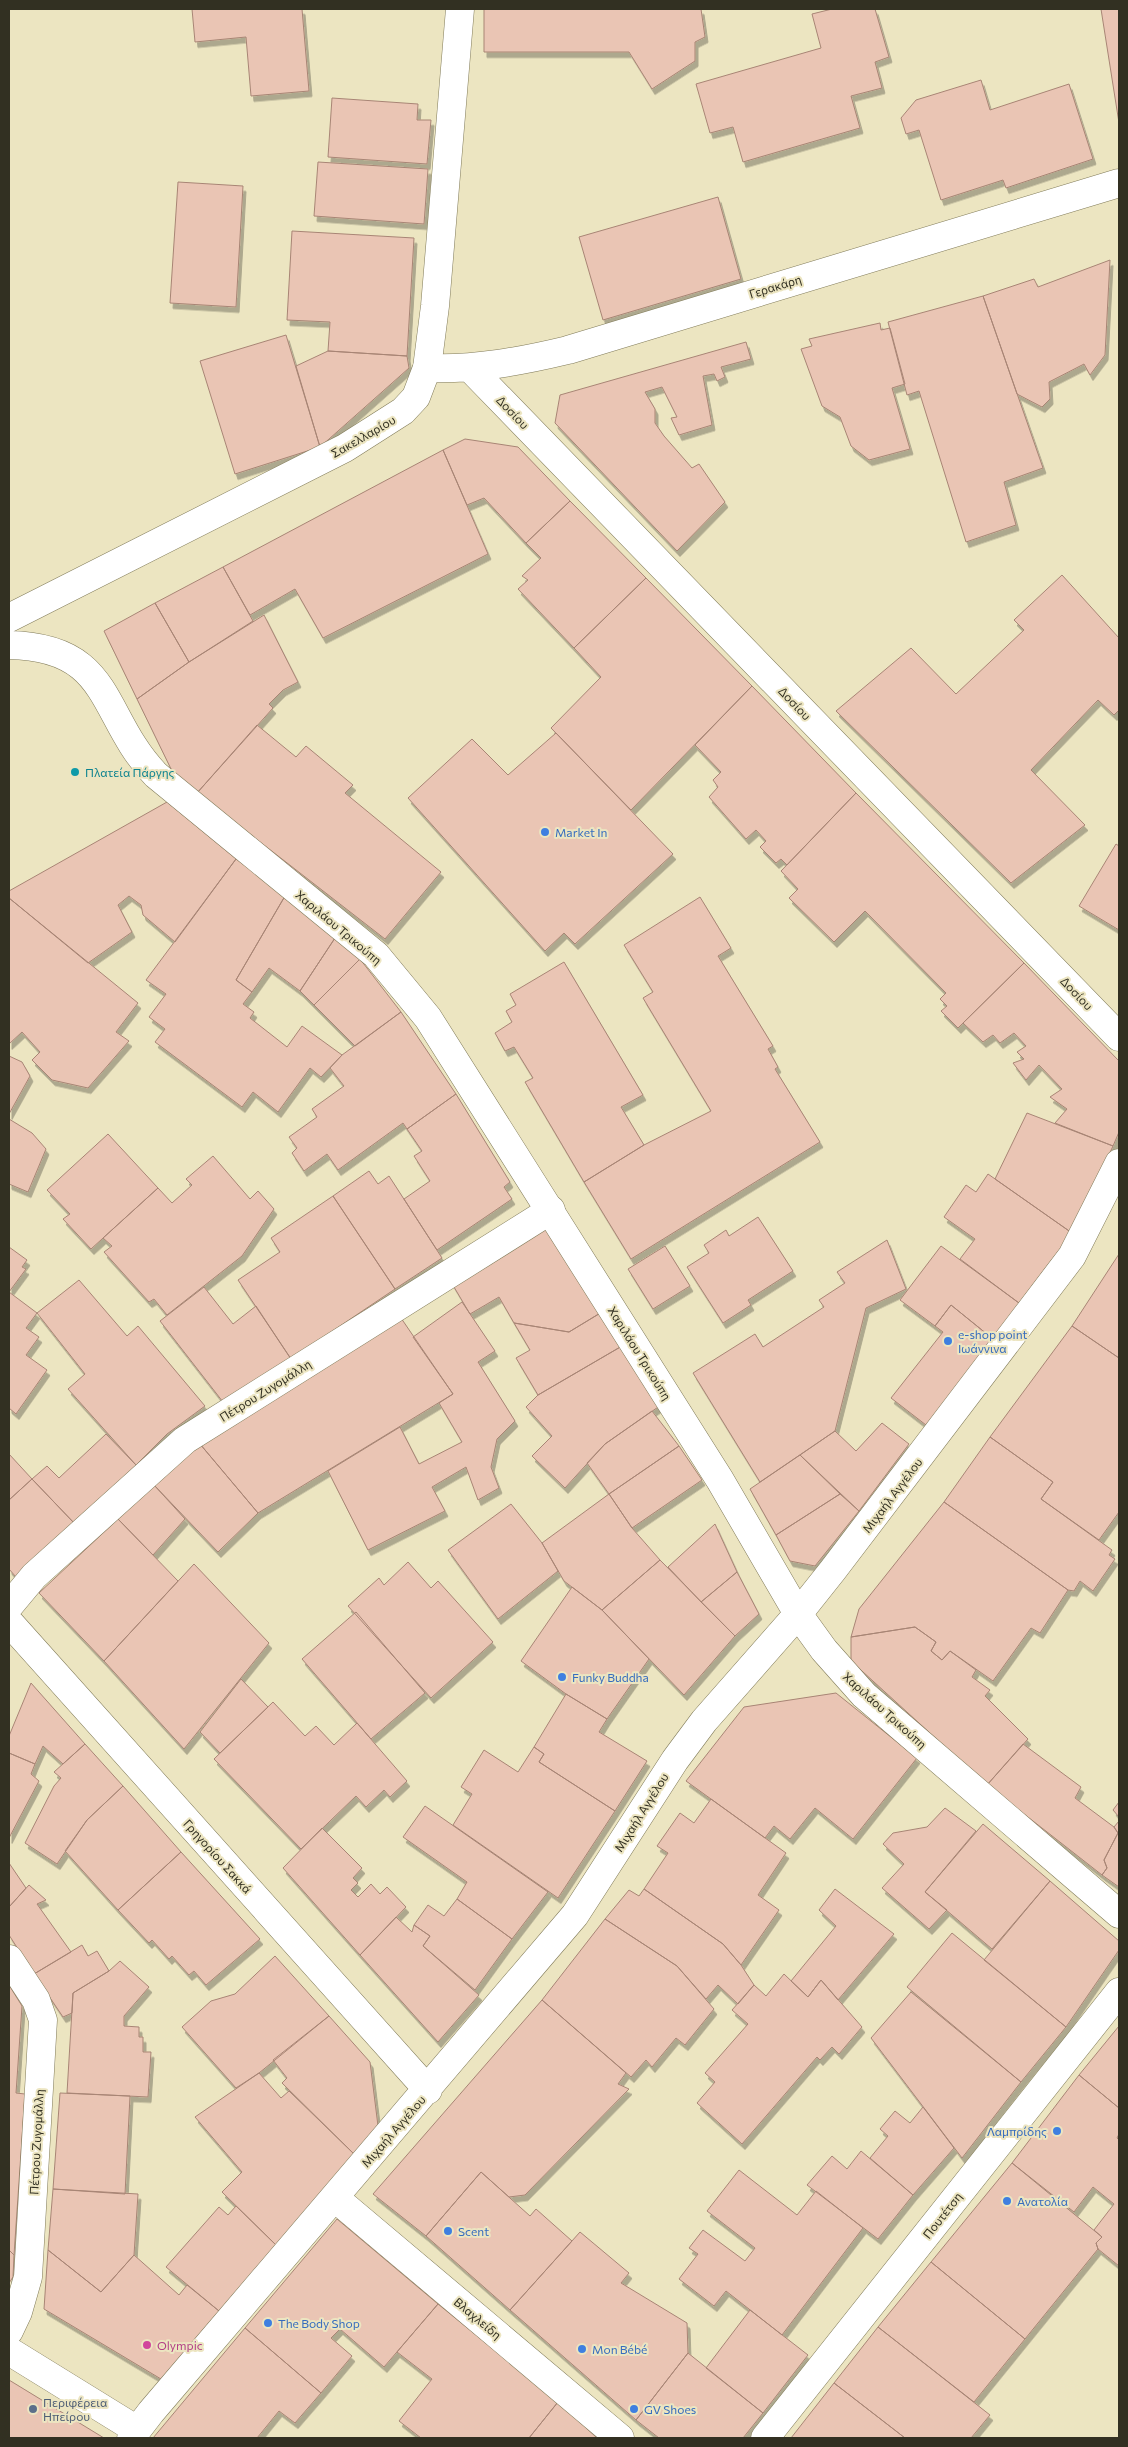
<svg xmlns="http://www.w3.org/2000/svg" width="1128" height="2447" viewBox="0 0 1128 2447" font-family="Commissioner,sans-serif">
<style>
.building{fill:#eac5b4;stroke:#a88575;filter:url(#shadow)}
.lines{fill:none;stroke-linecap:round;stroke-linejoin:round}
.street-casing{stroke:#817b59;stroke-width:29}
.secondary-casing{stroke:#817b59;stroke-width:29}
.street{stroke:#fff;stroke-width:28}
.secondary{stroke:#fff;stroke-width:28}
.culture-dot{fill:#0f9aa8;stroke:#ece5c1;stroke-width:2}
.shop-dot{fill:#3f7fe0;stroke:#ece5c1;stroke-width:2}
.hotel-dot{fill:#d1479c;stroke:#ece5c1;stroke-width:2}
.service-dot{fill:#5c6f8a;stroke:#ece5c1;stroke-width:2}
.labels{text-anchor:middle;dominant-baseline:central;stroke-width:4;stroke-linejoin:round;paint-order:stroke}
.street-label{font-size:12px;fill:#323022;stroke:#ece5c1}
.culture-label{font-size:12px;fill:#0d838f;stroke:#ece5c1;text-anchor:start}
.shop-label{font-size:12px;fill:#366cbe;stroke:#ece5c1;text-anchor:start}
.hotel-label{font-size:12px;fill:#b23c85;stroke:#ece5c1;text-anchor:start}
.service-label{font-size:12px;fill:#4e5e75;stroke:#ece5c1;text-anchor:start}
</style>
<defs>
<filter id="shadow"><feDropShadow dx="3" dy="5.5" stdDeviation="0" flood-color="#0004"/></filter>
</defs>
<rect width="100%" height="100%" fill="#ece5c1"/>
<path class="building" d="M192 9H302L309 91 251 96 246 37 195 42Z
M484 9H701L705 37 695 42V61L652 89 629 52H484Z
M832 9H875L889 57 875 62 882 88 851 96 860 128 743 162 733 127 710 133 696 84 821 48 812 14Z
M1101 9H1119V123Z
M981 80 990 110 1069 84 1093 159 1006 188 1003 180 941 200 919 130 906 134 901 118 916 100Z
M332 98 418 104 417 120H431L427 164 328 157Z
M318 162 428 169 424 224 314 216Z
M178 182 243 186 236 307 170 303Z
M718 197 741 279 603 320 579 237Z
M292 231 414 238 407 356 328 351 330 322 287 320Z
M1110 260 1105 355 1090 375 1084 364 1049 382 1050 399 1042 407 1017 394 983 296 1034 279 1038 287Z
M983 296 1043 468 1004 482 1016 525 966 542 919 391 907 395 888 322Z
M880 323 881 330 890 328 905 384 892 388 910 449 869 460 851 446 840 417 822 406 801 349 812 346 809 339Z
M286 335 320 447 235 474 200 361Z
M746 342 751 359 721 367 725 377 717 381 714 374 703 376 712 425 679 435 671 418 677 417 662 387 645 392 655 409V423L664 436 692 468 699 464 725 502 677 551 555 423 560 395Z
M328 351 407 356 409 368 320 447 296 366Z
M465 439 518 447 570 501 526 543 484 498 467 505 443 450Z
M443 450 488 554 323 638 295 589 250 615 223 567Z
M570 501 646 578 574 648 518 589 528 580 522 576 541 558 526 543Z
M223 567 253 621 189 662 155 603Z
M1062 575 1119 638V710L1114 715 1098 700 1031 770 1085 825 1011 883 836 711 911 648 956 694 1024 630 1014 620Z
M646 578 752 686 631 810 551 728 601 677 574 648Z
M155 603 189 662 137 699 104 631Z
M264 615 298 682 283 690 269 704 273 708 197 793 172 771 137 699 189 662Z
M752 686 856 793 787 865 781 859 776 863 760 847 766 841 756 830 746 839 709 797 718 787 713 780 721 772 695 745Z
M257 725 296 757 306 746 353 785 345 793 441 872 385 939 197 793Z
M556 733 673 854 575 944 564 933 545 951 408 798 472 739 508 775Z
M856 793 1024 963 958 1028 941 1011 947 1006 940 999 946 993 865 911 834 942 789 898 798 889 781 871Z
M167 802 236 859 175 942 143 915 141 905 129 896 118 905 132 932 88 963 9 898V891Z
M1116 844 1119 846V930L1079 906Z
M236 859 285 896 236 980 252 992 243 1004 254 1012 250 1018 287 1047 302 1026 342 1055 321 1077 310 1068 278 1112 253 1092 242 1107 155 1042 165 1029 149 1017 166 994 146 980Z
M285 896 335 938 300 991 269 968 252 992 236 980Z
M700 897 731 948 718 956 773 1046 768 1049 778 1067 775 1069 820 1142 631 1259 584 1182 644 1145 711 1111 643 998 653 992 624 945Z
M9 898 138 1003 116 1032 129 1041 88 1088 52 1080 32 1060 40 1052 22 1032 9 1044Z
M335 938 360 959 314 1005 300 991Z
M360 959 401 1012 355 1046 314 1005Z
M564 962 643 1095 621 1107 644 1145 584 1182 525 1082 533 1078 514 1047 505 1051 495 1033 512 1022 506 1011 516 1005 510 994Z
M1024 963 1119 1061V1132L1113 1146 1055 1123 1067 1109 1050 1097 1062 1089 1039 1065 1026 1080 1013 1063 1024 1059 1017 1052 1026 1046 1014 1033 1000 1043 993 1035 983 1042 963 1023Z
M401 1012 456 1094 407 1129 403 1123 338 1170 327 1154 304 1171 292 1153 297 1148 289 1137 317 1117 312 1109 344 1086 330 1068 342 1055Z
M9 1056 22 1062 30 1076 9 1114Z
M456 1094 510 1182 504 1187 512 1199 437 1250 404 1199 430 1181 414 1156 422 1151 407 1129Z
M1027 1113 1113 1146 1072 1233 995 1179Z
M9 1119 32 1133 46 1149 28 1192 9 1184Z
M108 1134 158 1188 91 1249 63 1219 70 1214 47 1190Z
M213 1156 250 1199 258 1191 274 1209 242 1256 167 1315 154 1299 149 1302 104 1252 112 1246 103 1238 158 1188 172 1203 192 1185 186 1179Z
M369 1171 378 1184 389 1176 442 1258 395 1289 333 1196Z
M988 1174 1072 1233 1019 1303 960 1259 975 1239 944 1217 966 1185 976 1192Z
M333 1196 395 1289 291 1359 238 1280 280 1252 271 1238Z
M758 1217 793 1271 748 1300 751 1305 723 1323 687 1267 709 1253 704 1245 726 1230 729 1236Z
M549 1223 602 1312 569 1332 514 1323 499 1297 470 1314 451 1282Z
M887 1240 906 1289 866 1308 835 1431 760 1482 693 1373 755 1334 763 1347 824 1307 819 1300 845 1283 837 1272Z
M665 1246 690 1286 653 1309 628 1269Z
M941 1246 1019 1303 993 1339 951 1305 935 1326 900 1300Z
M9 1247 27 1260 22 1267 26 1269 9 1292 37 1313 26 1328 39 1337 26 1355 47 1370 16 1414 9 1408Z
M1119 1254V1358L1072 1326Z
M79 1280 127 1336 138 1326 205 1406 167 1434 136 1465 68 1389 85 1374 37 1313Z
M204 1287 233 1324 256 1306 291 1359 223 1402 160 1321Z
M462 1302 495 1351 478 1362 515 1421 497 1439 491 1467 499 1488 478 1500 466 1467 432 1487 445 1511 368 1550 328 1471 400 1427 419 1464 462 1442 439 1403 453 1394 413 1337Z
M951 1305 993 1339 926 1425 891 1398 943 1332 935 1326Z
M602 1312 622 1346 538 1395 516 1358 530 1350 514 1323 569 1332Z
M401 1318 453 1394 258 1513 200 1444Z
M1072 1326 1119 1358V1512L1099 1540 1041 1499 1053 1482 990 1437Z
M622 1346 661 1405 605 1444 565 1488 532 1456 552 1436 526 1407 538 1395Z
M652 1411 679 1446 609 1494 587 1463 605 1444Z
M882 1423 909 1444 859 1511 800 1455 835 1431 856 1451Z
M106 1434 136 1465 75 1524 32 1479 47 1466 59 1478Z
M990 1437 1053 1482 1041 1499 1112 1550 1109 1555 1115 1559 1093 1591 1080 1581 1074 1591 1068 1590 944 1502Z
M200 1444 258 1513 218 1552 154 1485Z
M679 1446 702 1480 632 1528 609 1494Z
M9 1454 32 1479 9 1500Z
M800 1455 840 1494 776 1535 750 1489Z
M32 1479 75 1524 16 1577 9 1569V1500Z
M154 1485 185 1519 153 1555 118 1519Z
M609 1494 632 1528 660 1560 602 1610 564 1581 542 1543Z
M840 1494 859 1511 815 1566 790 1561 776 1535Z
M944 1502 1068 1590 1040 1633 1031 1628 993 1681 950 1651 942 1660 931 1651 936 1642 915 1627 851 1637 859 1609Z
M511 1504 542 1543 558 1571 498 1619 448 1550Z
M118 1519 178 1581 104 1661 39 1593Z
M715 1524 737 1572 701 1602 668 1567Z
M660 1560 735 1636 684 1695 602 1610Z
M408 1562 431 1588 438 1581 493 1642 431 1698 348 1606 379 1578 384 1585Z
M194 1564 269 1643 184 1749 104 1661Z
M737 1572 759 1614 735 1636 701 1602Z
M572 1587 602 1610 649 1659 607 1719 566 1694 521 1661Z
M356 1612 425 1693 371 1739 302 1659Z
M915 1627 936 1642 931 1651 942 1660 950 1651 976 1670 972 1677 990 1690 985 1696 1028 1739 987 1785 851 1661V1637Z
M241 1679 268 1707 220 1753 200 1732Z
M31 1683 85 1744 63 1764 43 1746 35 1764 9 1753V1736Z
M836 1693 917 1758 853 1839 815 1808 790 1839 774 1826 765 1838 686 1781 744 1707Z
M566 1694 607 1719 599 1732 647 1761 615 1811 539 1762 544 1754 534 1747Z
M273 1702 305 1736 316 1726 334 1745 357 1723 407 1781 390 1797 384 1790 366 1807 356 1796 301 1849 214 1759Z
M85 1744 123 1786 87 1820 57 1864 25 1843 54 1786 61 1778 54 1772Z
M1023 1744 1081 1787 1075 1798 1114 1827 1118 1833 1104 1860 1107 1868 1102 1875 987 1785Z
M534 1747 544 1754 539 1762 615 1811 558 1898 453 1825 472 1794 461 1787 484 1750 518 1772Z
M9 1753 35 1764 31 1774 39 1781 9 1838Z
M123 1786 181 1852 118 1910 65 1851 87 1820Z
M711 1799 786 1853 758 1895 779 1910 741 1965 723 1944 644 1889 668 1853 657 1846 680 1813 694 1823Z
M1119 1802V1817L1113 1810Z
M425 1806 548 1892 512 1939 457 1899 467 1882 403 1837Z
M945 1808 976 1831 925 1892 947 1910 929 1929 882 1888 904 1864 883 1844 893 1833 927 1827Z
M1119 1821V1887L1102 1875 1107 1868 1104 1860 1118 1833 1114 1827Z
M983 1824 1050 1881 992 1949 925 1892Z
M322 1828 362 1868 353 1878 358 1883 351 1890 358 1897 371 1884 380 1894 387 1887 406 1907 360 1955 283 1868Z
M181 1852 260 1939 206 1985 194 1971 189 1975 172 1956 169 1959 152 1940 149 1943 118 1910Z
M9 1863 26 1888 9 1907Z
M1050 1881 1119 1941V1950L1066 2027 984 1960Z
M29 1885 46 1900 37 1904 71 1952 34 1974 9 1935V1907Z
M644 1889 723 1944 741 1965 754 1985 738 2004 718 1985 706 1999 677 1966 605 1919 629 1890 639 1896Z
M835 1889 894 1934 838 2000 821 1980 808 1997 791 1981 836 1926 819 1910Z
M457 1899 512 1939 475 1990 423 1946 430 1936 414 1925 428 1905 444 1916Z
M396 1917 412 1932 414 1925 430 1936 423 1946 479 1995 438 2042 360 1955Z
M605 1919 677 1966 714 2009 685 2045 676 2038 652 2067 646 2060 631 2077 542 2000Z
M952 1933 1066 2027 1021 2082 907 1987Z
M82 1945 88 1956 97 1951 109 1971 73 1993 72 2013 63 2017 34 1974Z
M275 1956 329 2016 259 2073 236 2088 182 2027 211 2001 235 1994Z
M120 1961 149 1987 124 2016V2026L139 2027V2037H143V2052H151L148 2097 67 2093 73 1993 109 1971Z
M784 1974 808 1997 821 1980 862 2027 839 2054 832 2047 820 2060 817 2057 742 2144 697 2103 715 2082 705 2073 748 2024 732 2010 754 1985 766 1996Z
M9 1985 22 2006 16 2093 25 2094 14 2255 9 2250Z
M911 1992 1021 2082 962 2158 871 2038Z
M542 2000 626 2073 618 2084 629 2089 525 2195 509 2197 481 2172 426 2236 373 2194Z
M329 2016 370 2062 378 2126 354 2154 282 2083 287 2078 273 2060Z
M1119 2026V2108L1079 2075Z
M259 2073 281 2098 289 2091 354 2154 276 2245 222 2192 242 2172 195 2117Z
M1079 2075 1119 2108V2134L1117 2138 1119 2140V2266L1098 2249 1096 2243 1102 2237 1094 2230 1114 2204 1093 2187 1074 2212 1012 2163Z
M60 2093 130 2096 125 2194 53 2189Z
M923 2107 954 2148 913 2195 870 2158 888 2136 880 2129 895 2111 910 2123Z
M861 2151 913 2195 878 2239 807 2185 832 2156 847 2169Z
M1012 2163 1102 2237 1096 2243 1098 2249 1025 2339 931 2262Z
M739 2170 797 2215 816 2191 863 2228 782 2335 726 2291 714 2306 679 2279 698 2254 689 2248 703 2230 745 2261 755 2248 707 2211Z
M481 2172 530 2216 536 2209 572 2241 510 2310 426 2236Z
M53 2189 138 2194 134 2255 101 2292 48 2250Z
M236 2206 276 2245 219 2311 166 2267 219 2207 228 2215Z
M337 2219 438 2304 384 2367 340 2329 331 2338 352 2356 321 2393 245 2328Z
M580 2232 629 2273 621 2283 687 2323 688 2353 636 2420 510 2310Z
M9 2250 14 2255 13 2277 9 2283Z
M48 2250 101 2292 134 2255 179 2295 187 2285 219 2311 161 2379 44 2309Z
M931 2262 1025 2339 974 2402 878 2327Z
M438 2304 558 2402 529 2438H421L399 2421 432 2379 397 2352Z
M750 2310 808 2355 763 2413 706 2368Z
M878 2327 990 2415 971 2438H905L834 2383Z
M245 2328 321 2393 295 2423 279 2411 257 2438H153Z
M688 2353 763 2413 743 2438H659L636 2420Z
M9 2380 104 2438H9Z
M834 2383 905 2438H791Z
M558 2402 597 2438H529Z"/>
<g class="lines">
<g class="street-casing">
<path id="street" d="M427 368C475 370 522 361 568 350L1119 183
M470 368 1119 1037
M9 1606 34 1576 185 1440 551 1210
M9 1622 428 2090
M9 1959 36 2000 43 2020 28 2277 18 2312 9 2331
M335 2198 620 2438
M9 2351 137 2430
M131 2438 151 2412 575 1915 675 1760 704 1721 798 1614 833 1570 1072 1256 1119 1163
M765 2438 1119 1992"/>
</g>
<g class="secondary-casing">
<path id="secondary" d="M9 618 345 448 403 411 416 397 427 368 435 306 460 9
M9 645C114 647 99 716 156 775L376 955 428 1018 720 1480 798 1614 824 1650 864 1695 1119 1914"/>
</g>
<use href="#street" class="street"/>
<use href="#secondary" class="secondary"/>
</g>
<circle class="culture-dot" cx="75" cy="772" r="5"/>
<g class="shop-dot">
<circle cx="545" cy="832" r="5"/>
<circle cx="948" cy="1341" r="5"/>
<circle cx="562" cy="1677" r="5"/>
<circle cx="1057" cy="2131" r="5"/>
<circle cx="1007" cy="2201" r="5"/>
<circle cx="448" cy="2231" r="5"/>
<circle cx="268" cy="2323" r="5"/>
<circle cx="582" cy="2349" r="5"/>
<circle cx="634" cy="2409" r="5"/>
</g>
<circle class="hotel-dot" cx="147" cy="2345" r="5"/>
<circle class="service-dot" cx="33" cy="2409" r="5"/>
<g class="labels">
<g class="street-label">
<text transform="translate(775 286) rotate(-17)">Γερακάρη</text>
<text transform="translate(513 412) rotate(46)">Δοσίου</text>
<text transform="translate(363 436) rotate(-30)">Σακελλαρίου</text>
<text transform="translate(795 703) rotate(46)">Δοσίου</text>
<text transform="translate(339 927) rotate(40)">Χαριλάου Τρικούπη</text>
<text transform="translate(1077 993) rotate(46)">Δοσίου</text>
<text transform="translate(640 1353) rotate(58)">Χαριλάου Τρικούπη</text>
<text transform="translate(265 1390) rotate(-32)">Πέτρου Ζυγομάλλη</text>
<text transform="translate(892 1495) rotate(-53)">Μιχαήλ Αγγέλου</text>
<text transform="translate(885 1710) rotate(42)">Χαριλάου Τρικούπη</text>
<text transform="translate(641 1812) rotate(-58)">Μιχαήλ Αγγέλου</text>
<text transform="translate(218 1856) rotate(48)">Γρηγορίου Σακκά</text>
<text transform="translate(393 2131) rotate(-49)">Μιχαήλ Αγγέλου</text>
<text transform="translate(36 2142) rotate(-87)">Πέτρου Ζυγομάλλη</text>
<text transform="translate(942 2215) rotate(-52)">Πουτέτση</text>
<text transform="translate(478 2318) rotate(40)">Βλαχλείδη</text>
</g>
<g class="culture-label">
<text x="85" y="772">Πλατεία Πάργης</text>
</g>
<g class="shop-label">
<text x="555" y="832">Market In</text>
<text x="958" y="1334">e-shop point<tspan x="958" dy="14">Ιωάννινα</tspan></text>
<text x="572" y="1677">Funky Buddha</text>
<text x="1047" y="2131" text-anchor="end">Λαμπρίδης</text>
<text x="1017" y="2201">Ανατολία</text>
<text x="458" y="2231">Scent</text>
<text x="278" y="2323">The Body Shop</text>
<text x="592" y="2349">Mon Bébé</text>
<text x="644" y="2409">GV Shoes</text>
</g>
<g class="hotel-label">
<text x="157" y="2345">Olympic</text>
</g>
<g class="service-label">
<text x="43" y="2402">Περιφέρεια<tspan x="43" dy="14">Ηπείρου</tspan></text>
</g>
</g>
<rect width="1128" height="2447" fill="none" stroke="#323022" stroke-width="20"/>
</svg>
